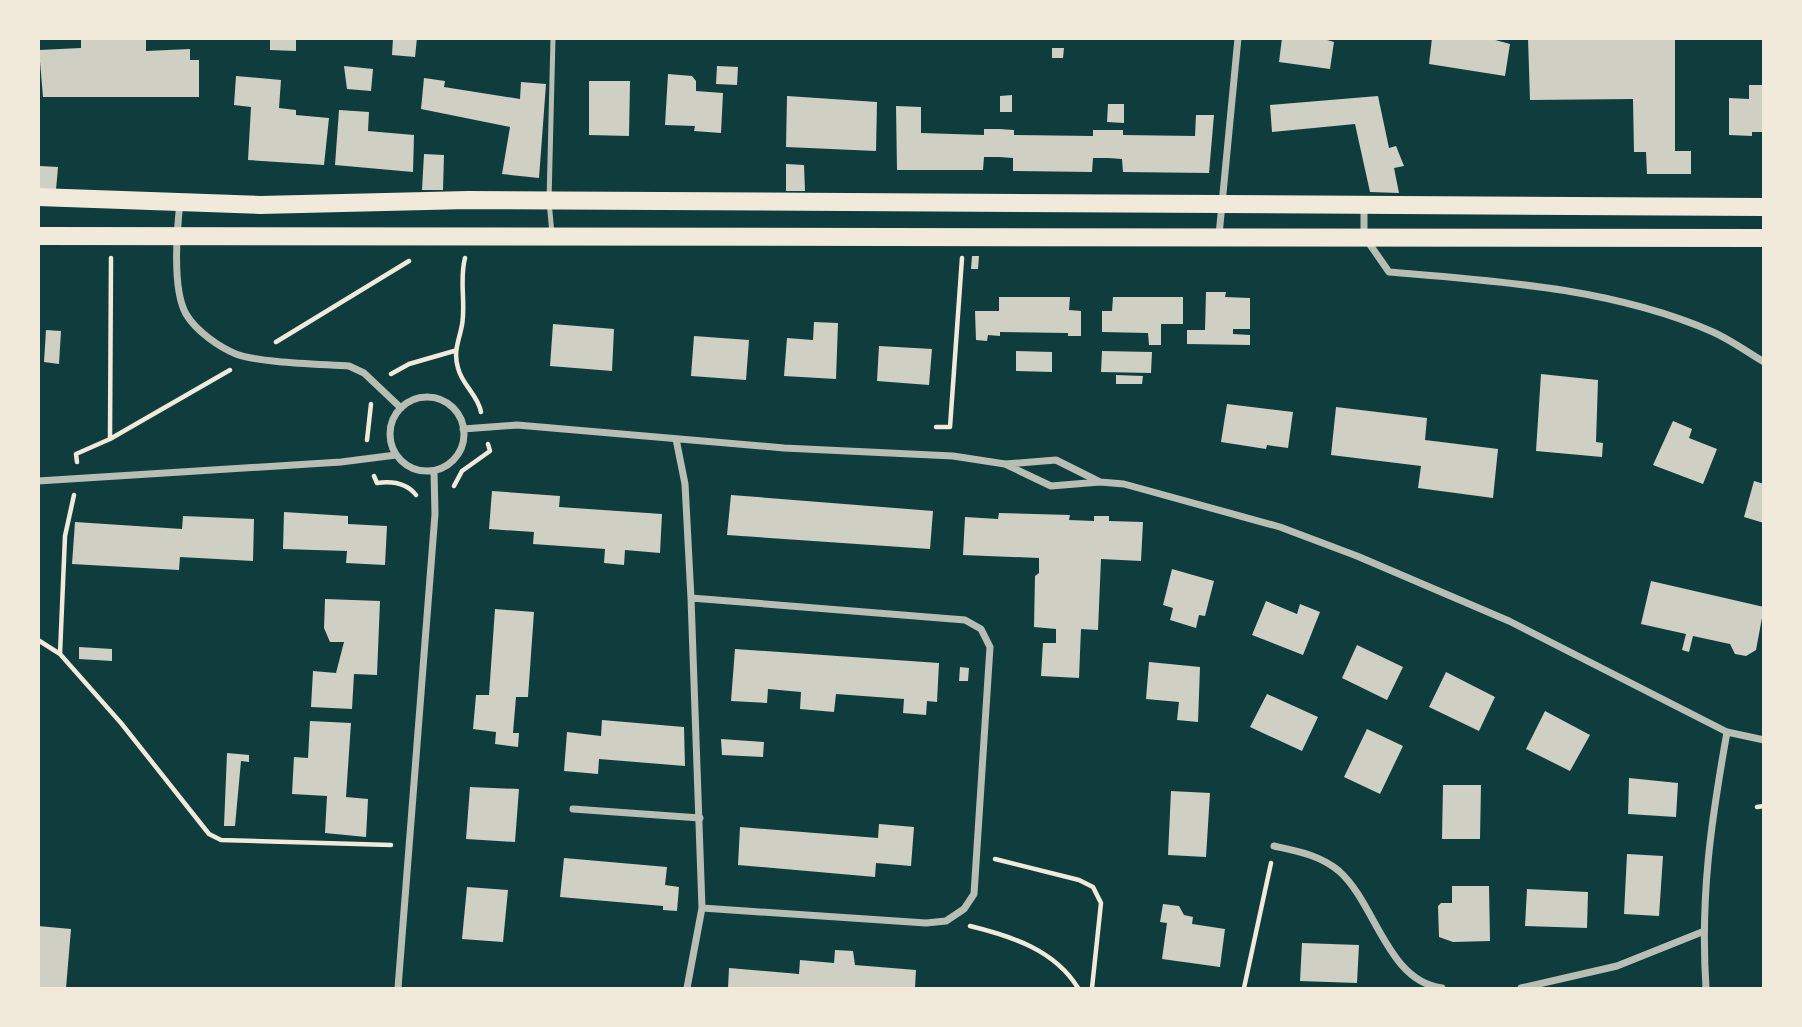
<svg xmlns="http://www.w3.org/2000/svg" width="1802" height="1027" viewBox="0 0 1802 1027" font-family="Georgia,serif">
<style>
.building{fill:#cfcfc3}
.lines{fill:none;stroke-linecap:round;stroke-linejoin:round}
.path{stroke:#f1e9da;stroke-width:4.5}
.service{stroke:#b8beb3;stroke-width:5}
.minor{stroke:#b8beb3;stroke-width:7}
.primary{stroke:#f1e9da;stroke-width:18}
</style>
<rect width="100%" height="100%" fill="#0f3d3e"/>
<path class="building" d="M81 38H146V51L190 49V60H199V97H43L39 50 81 48Z
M270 38H296V51L270 50Z
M393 38H417L415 57 392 55Z
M1282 38H1320L1334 42 1330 69 1279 62Z
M1432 38H1488L1510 44 1505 76 1429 64Z
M1528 38 1675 39V151H1691V174H1647L1646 152H1634L1633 99 1530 100Z
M1052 48H1064L1063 58H1052Z
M344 66 373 69 371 91 347 89Z
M717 66 738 67 737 85 716 84Z
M668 74 692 76 696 81V91L723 93 721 133 694 131 695 126 665 125Z
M236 76 281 80 279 108 296 110V115L329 118 324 165 248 160 251 107 234 105Z
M424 78 445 81 444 87 520 99 521 82 546 84 539 178 502 174 510 127 421 109Z
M589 81H630L629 136 589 135Z
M1749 85H1764V132H1752V136L1729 135V98L1749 99Z
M1012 95V112H1000V96Z
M787 96 877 102 876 151 786 147Z
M1378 96 1389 148 1396 146 1404 166 1394 168 1399 193 1370 192 1355 124 1272 132 1270 105Z
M1108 104H1124V123L1107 122Z
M896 106 921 107V133L984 135V129H999L1014 130V135L1093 136V130H1123V135L1195 136 1196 115H1214L1209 173 1123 172 1122 159 1108 158H1093L1092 172 1013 171V158L999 157H984L983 170H897Z
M339 110 369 112 368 131 414 135 413 172 335 165Z
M424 154 444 155 443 190H422Z
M786 164 804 165 805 191H786Z
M40 166 58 167 56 190 38 189Z
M972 256H979L978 269H971Z
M1206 292H1226L1225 297 1250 298V329H1233V334L1250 335V345L1187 344V330H1205Z
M999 297H1070L1069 310 1081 311V336H1068V333L1000 332V336L988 335 987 341 976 340 975 311H999Z
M1113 297H1183V324H1161V345H1149L1148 333 1102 332V311H1112Z
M814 322 838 323 836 379 784 376 787 338 813 340Z
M553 324 614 329 612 371 550 366Z
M46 330 61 331 59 364 44 362Z
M694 336 749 340 746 380 691 376Z
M879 346 932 349 929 385 877 381Z
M1016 351 1052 352V372L1016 371Z
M1102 351 1152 352 1151 373 1101 372Z
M1541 374 1598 380 1596 442 1603 443 1602 457 1536 451Z
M1116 375 1143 376 1142 384H1116Z
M1227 404 1293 412 1288 448 1267 445 1266 449 1221 442Z
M1336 407 1427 418 1425 440 1498 449 1493 498 1418 488 1421 466 1331 455Z
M1673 421 1692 429 1689 438 1717 449 1703 484 1653 465Z
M1754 481 1764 484V523L1744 517Z
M492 491 560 496 559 507 662 514 660 553 625 550 624 565 604 563 605 549 533 544 534 532 489 529Z
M731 495 933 511 930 549 727 535Z
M284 512 348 516V524L387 526 385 565 346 563 347 551 283 549Z
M999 513 1070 515 1069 520 1094 521V516H1109V521L1143 522 1141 561 1101 559 1098 630 1081 629 1079 678 1041 676 1043 643H1056V629L1034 627 1035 576 1039 573V558L963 555 965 517 998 519Z
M183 516 254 519 253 561 180 557 179 570 72 564 75 522 182 529Z
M1172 569 1214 581 1205 616 1199 615 1196 628 1170 620 1173 608 1163 605Z
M1651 581 1764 607 1756 650 1746 656 1735 654 1730 644 1693 636 1689 652 1682 650 1686 634 1641 624Z
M325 599 380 601 377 675 354 674 352 709 311 707 313 671 336 673 344 642H330L324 628Z
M1266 601 1297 614 1300 604 1320 612 1303 655 1252 635Z
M495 609 534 612 528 697H516L513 733H519L518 747 495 744 496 732 473 729 476 695H489Z
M1357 645 1403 667 1387 700 1342 678Z
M79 647 112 649V661L79 659Z
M735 649 939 663 937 702 927 701 926 715 903 713 904 699 836 694 834 712 800 709 801 692 768 689 767 703 731 701Z
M1149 662 1200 667 1198 722 1177 720 1179 702 1146 699Z
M960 667 969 668 968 681H959Z
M1446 672 1495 697 1479 731 1429 707Z
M1267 694 1318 717 1302 751 1250 727Z
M1545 711 1590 735 1570 771 1526 749Z
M602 720 684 727 685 766 599 759 598 774 564 771 567 732 601 736Z
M310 721 351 723 346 797 368 799 366 837 325 833 327 796 292 794 294 757 308 758Z
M1367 729 1403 746 1380 794 1344 777Z
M721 739 764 742 763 757 722 755Z
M227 753 249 755V762L241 761 235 826H224Z
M1629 778 1678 783 1676 817 1628 814Z
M1443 785H1481L1480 839H1442Z
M470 787 519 789 515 842 466 839Z
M1171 791 1210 793 1206 857 1168 855Z
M879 824 914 827 911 866 876 863 875 877 738 865 740 827 878 838Z
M1627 854 1663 856 1659 916 1624 914Z
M564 858 667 867 665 885 679 887 677 911 663 910V906L560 897Z
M1452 886H1489L1490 941 1453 942 1439 937 1438 906 1441 903H1452Z
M467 887 508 890 503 942 462 939Z
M1527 889 1588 892 1587 928 1525 926Z
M1163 904 1179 906 1184 915 1193 917 1192 924 1225 929 1220 967 1162 959 1167 923 1160 922Z
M38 926 71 929 66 988H38Z
M1302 943 1359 945 1357 983 1300 981Z
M835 950 853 951 855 965 916 970 915 988H728L729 968 799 974 800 960 834 963Z"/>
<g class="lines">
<path class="path" d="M465 258C459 281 466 302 462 325 459 341 453 351 458 368 462 385 478 395 481 412
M276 342 409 261
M391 374 409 364 454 351
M936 427H950L962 258
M110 438 111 258
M367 440 371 404
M77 462 76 454 110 439 230 370
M374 476 377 483C391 481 406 482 416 495
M454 486 462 471 490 451 488 444
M38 640 60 654 121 723 209 834 221 840 391 845
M60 654 65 536 74 495
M1757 807 1764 806
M995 859 1079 880 1093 887 1101 903 1092 988
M970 926C1011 936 1055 950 1078 988
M1244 988 1271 863"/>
<path class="service" d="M552 234 549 201 553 38"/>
<path class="minor" d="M180 202C177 230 172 289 186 314 196 331 219 347 236 354 260 363 321 364 349 366L364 373 401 408
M1364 206V236L1389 272C1497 281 1613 288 1713 332 1731 340 1747 352 1764 362
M1219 235 1238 38
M390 434a37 37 0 1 1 74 0a37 37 0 1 1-74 0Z
M463 429 517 425 784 448 953 456 1005 464 1056 460 1100 482
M676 439 685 484 691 598 702 908 687 988
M1005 464 1051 486 1100 482 1124 484 1280 527 1357 556 1509 621 1727 732 1764 740
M38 481 341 462 396 455
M691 598 965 620 981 629 990 647 974 894 964 909 946 921 926 923 702 908
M573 809 700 818
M1274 846C1297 851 1320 855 1339 871 1376 904 1387 981 1442 988
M398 988 435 514 434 471
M1521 988 1617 966 1702 932
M1706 988C1700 896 1711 822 1727 732"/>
<path class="primary" d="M38 197 260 205 468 200 1764 207
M38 236 1764 238"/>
</g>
<rect width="1802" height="1027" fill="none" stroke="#f1e9da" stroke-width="80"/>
</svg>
